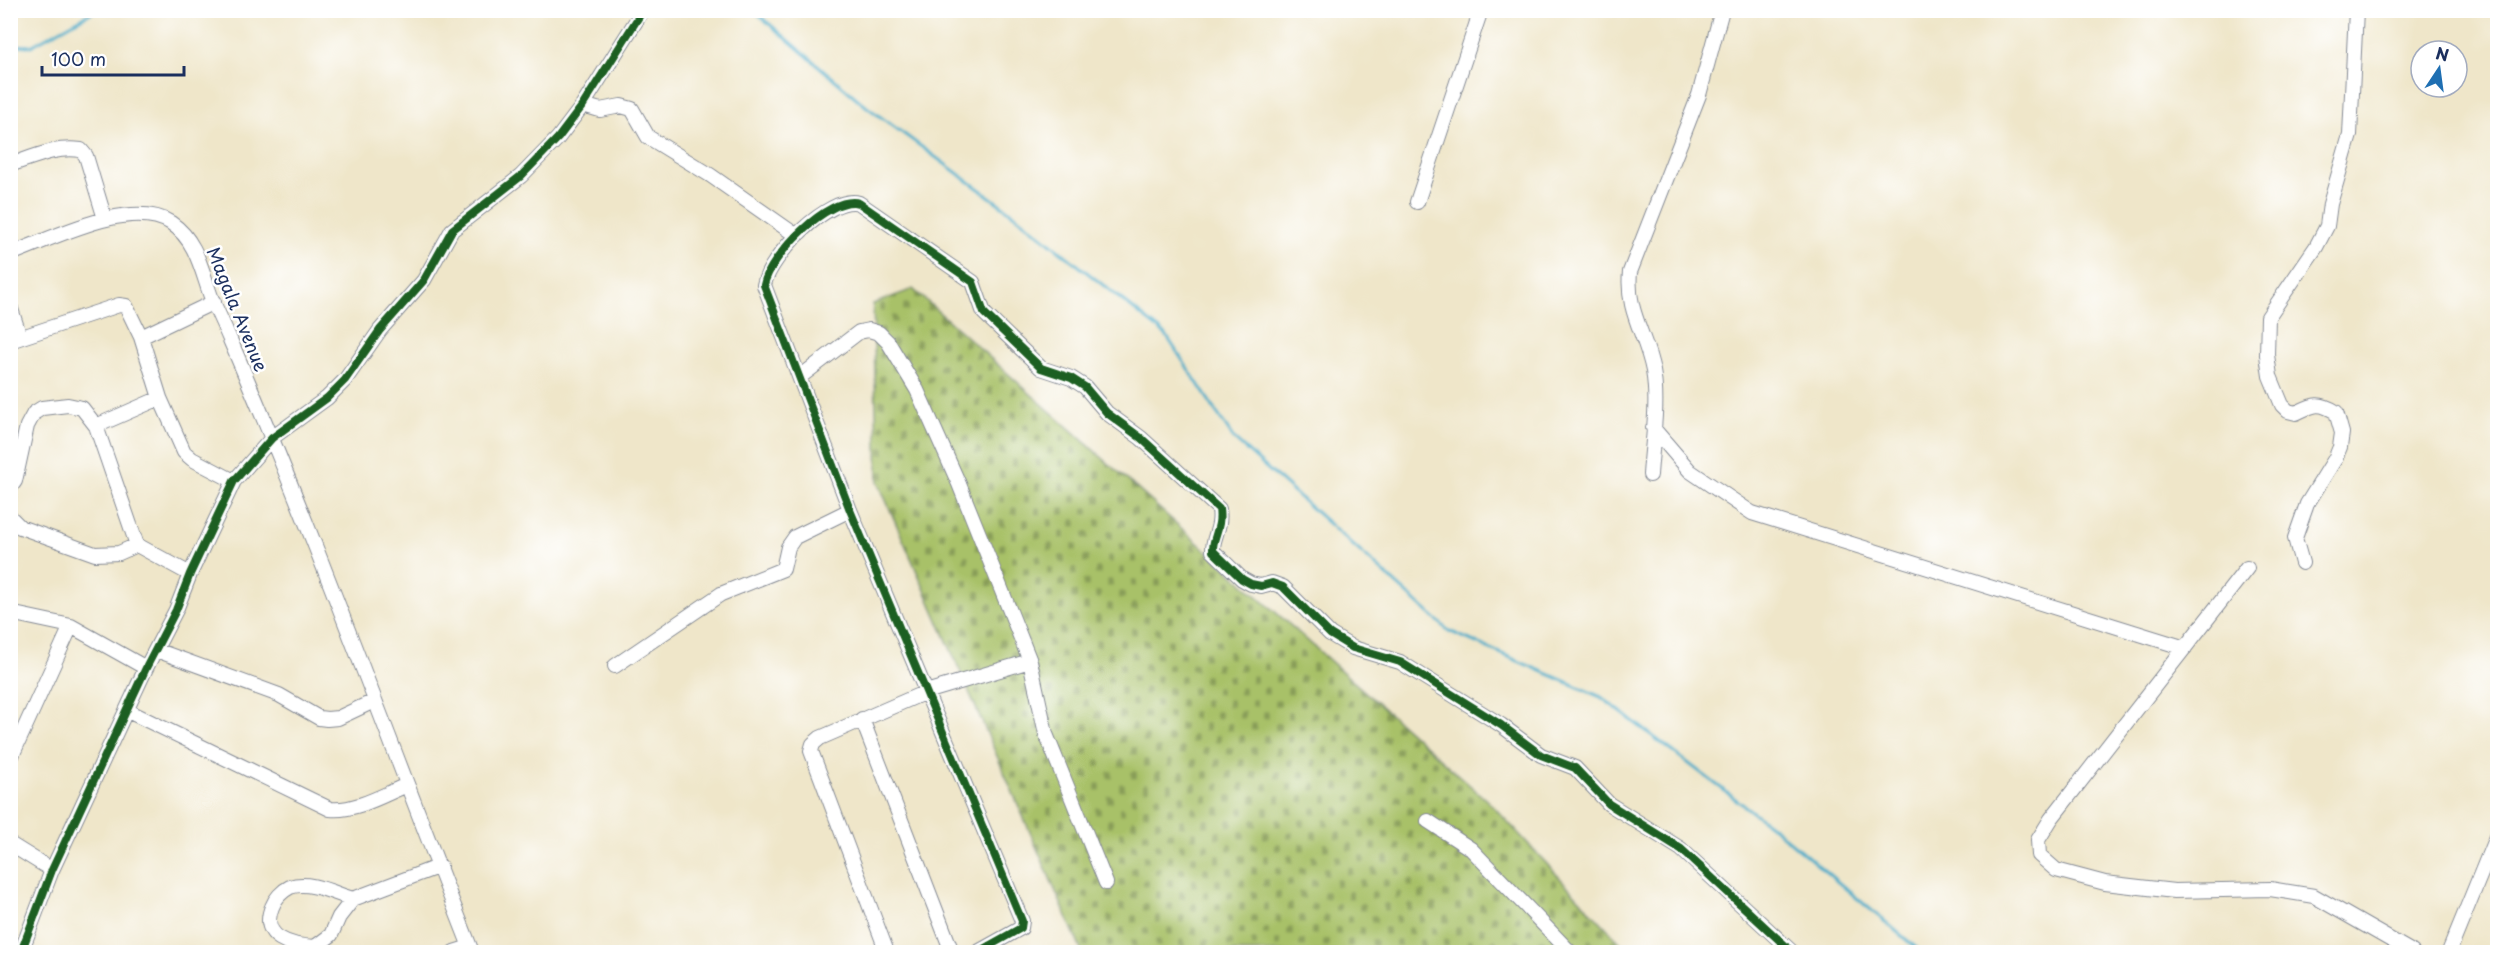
<svg xmlns="http://www.w3.org/2000/svg" width="2508" height="963" viewBox="0 0 2508 963" font-family="'Playpen Sans',sans-serif">
<style>
.cemetery{fill:url(#cemetery-stones);stroke:#627862;stroke-width:1.5}
.lines{fill:none;stroke-linecap:round;stroke-linejoin:round}
.stream{stroke:#4aacc9;stroke-width:3}
.minor-casing{stroke:#858a94;stroke-width:16}
.minor{stroke:#fff;stroke-width:14}
.cycleway-casing{stroke:#fff;stroke-width:11}
.cycleway{stroke:#1b5e20;stroke-width:8}
.labels{text-anchor:middle;dominant-baseline:central;stroke-width:5;stroke-linejoin:round;paint-order:stroke}
.street-label{font-size:18px;fill:#1b2f5e;stroke:#fff}
</style>
<defs>
<pattern id="cemetery-stones" width="16" height="16" patternUnits="userSpaceOnUse" patternTransform="scale(1.5)"><rect width="16" height="16" fill="#a8c167"/><path d="M2 7V4a2 2 0 0 1 4 0v3zM10 15v-3a2 2 0 0 1 4 0v3z" fill="#889d58"/></pattern>
</defs>
<rect width="100%" height="100%" fill="#fff"/>
<filter id="ink" filterUnits="userSpaceOnUse"><feTurbulence type="fractalNoise" baseFrequency=".0167" numOctaves="2"/><feDisplacementMap in="SourceGraphic" scale="12" xChannelSelector="R" yChannelSelector="G"/><feConvolveMatrix kernelMatrix="1 2 1 2 8 2 1 2 1" color-interpolation-filters="sRGB"/></filter>
<filter id="wash" filterUnits="userSpaceOnUse"><feTurbulence type="fractalNoise" baseFrequency=".008" numOctaves="4" result="noise"/><feDisplacementMap in="SourceGraphic" scale="24" xChannelSelector="R" yChannelSelector="G"/><feGaussianBlur stdDeviation="1.35" result="paint"/><feColorMatrix in="noise" values="0 0 0 0 0 0 0 0 0 0 0 0 0 0 0 0 0 1.4 0 .05"/><feComposite in="paint" operator="in"/></filter>
<g filter="url(#wash)">
<rect width="100%" height="100%" fill="#efe6c9"/>
<path class="cemetery" d="M913 289 1493 806 1629 952H1082L878 482 873 304Z"/>
<g class="lines">
<path class="stream" d="M753 10 867 107 1016 216 1166 335 1234 439 1449 631 1601 697 1775 829 1921 952
M10 45 31 46 96 10"/>
</g>
</g>
<g filter="url(#ink)">
<g class="lines">
<g class="minor-casing">
<path id="minor" d="M583 105 600 110 621 106 632 109 648 137 710 175 797 236
M10 165C34 157 56 146 81 150L86 156 105 219
M1417 202 1481 10
M10 254C52 239 131 197 171 223 198 241 202 274 213 302 219 315 225 328 231 342 318 542 392 749 472 952
M10 306 20 337
M141 337 214 302
M10 341 119 305 126 306 141 337 160 398 184 452 192 459 234 481
M800 377 859 332 869 330 879 333 888 342 917 390 959 484 1030 661 1046 734 1106 883
M96 426 160 398
M1653 428 1690 471 1752 513 2185 648
M1650 475C1652 442 1659 404 1653 371 1646 334 1626 312 1630 272L1699 95 1722 10
M10 488 15 481 27 426 34 413 42 408 68 405 82 408 96 426 137 545 190 574
M10 517 20 527 95 554 119 553 137 545
M2302 563 2295 538 2307 504 2335 459 2340 447 2342 433 2336 412C2318 401 2313 405 2296 413L2288 411 2282 405 2270 376 2267 355 2268 317 2316 247 2327 226 2330 204 2350 135 2356 10
M2247 568 2051 819 2038 840 2039 855 2056 870 2105 883 2174 891 2270 889 2314 896 2412 952
M10 613 71 626 146 668
M156 650 279 695 319 718 327 719 338 718 374 701
M615 666 721 594 783 569 788 547 795 537 850 510
M128 711 330 809C355 812 385 794 407 785
M862 719 952 952
M10 760 71 626
M1428 821 1471 849 1570 952
M10 844 52 870
M353 899C335 894 310 880 290 887 282 891 275 899 272 907 259 938 291 946 315 947L331 935 339 917 353 899 440 866
M21 952 52 870 146 668 176 610 190 574 234 481 272 438 327 398 345 380 380 330 424 280 452 230 521 176 558 138 583 105 643 10
M454 952 470 947
M887 952 811 751 813 744 820 738 926 692 1030 661
M978 952 1021 928 1022 921 850 510 764 285C769 257 829 194 859 203L973 282 984 313 1041 368 1071 378 1085 387 1107 413 1141 438 1219 509C1222 529 1212 537 1213 551L1242 579 1251 584 1261 586 1272 583 1283 587 1330 634 1353 648 1400 662 1501 725 1541 755 1575 768 1609 804 1681 849 1792 952
M2449 952 2498 832"/>
</g>
<use href="#minor" class="minor"/>
<g class="cycleway-casing">
<path id="cycleway" d="M21 952 52 870 146 668 176 610 190 574 234 481 272 438 327 398 345 380 380 330 424 280 452 230 521 176 558 138 583 105 643 10
M978 952 1021 928 1022 921 850 510 764 285C769 257 829 194 859 203L973 282 984 313 1041 368 1071 378 1085 387 1107 413 1141 438 1219 509C1222 529 1212 537 1213 551L1242 579 1251 584 1261 586 1272 583 1283 587 1330 634 1353 648 1400 662 1501 725 1541 755 1575 768 1609 804 1681 849 1792 952"/>
</g>
<use href="#cycleway" class="cycleway"/>
</g>
</g>
<g class="labels">
<g class="street-label">
<text transform="translate(238 309) rotate(68)">Magala Avenue</text>
</g>
</g>
<rect width="2508" height="963" fill="none" stroke="#fff" stroke-width="36"/>
<g transform="translate(2439 69) rotate(13)"><circle r="28" fill="#ffffff" stroke="#a4acbf" stroke-width="1.5"/>
<path d="M0-4.5L10 22L0 15L-10 22Z" fill="#1f6fb2"/>
<text y="-9" font-size="16" font-weight="bold" text-anchor="middle" fill="#1b2f5e">N</text>
</g>
<path d="M42 66v9h142v-9" fill="none" stroke="#1b2f5e" stroke-width="3"/>
<text x="51" y="66" font-size="18" fill="#1b2f5e" stroke="#ffffff" stroke-width="4.5" paint-order="stroke">100 m</text>
</svg>
